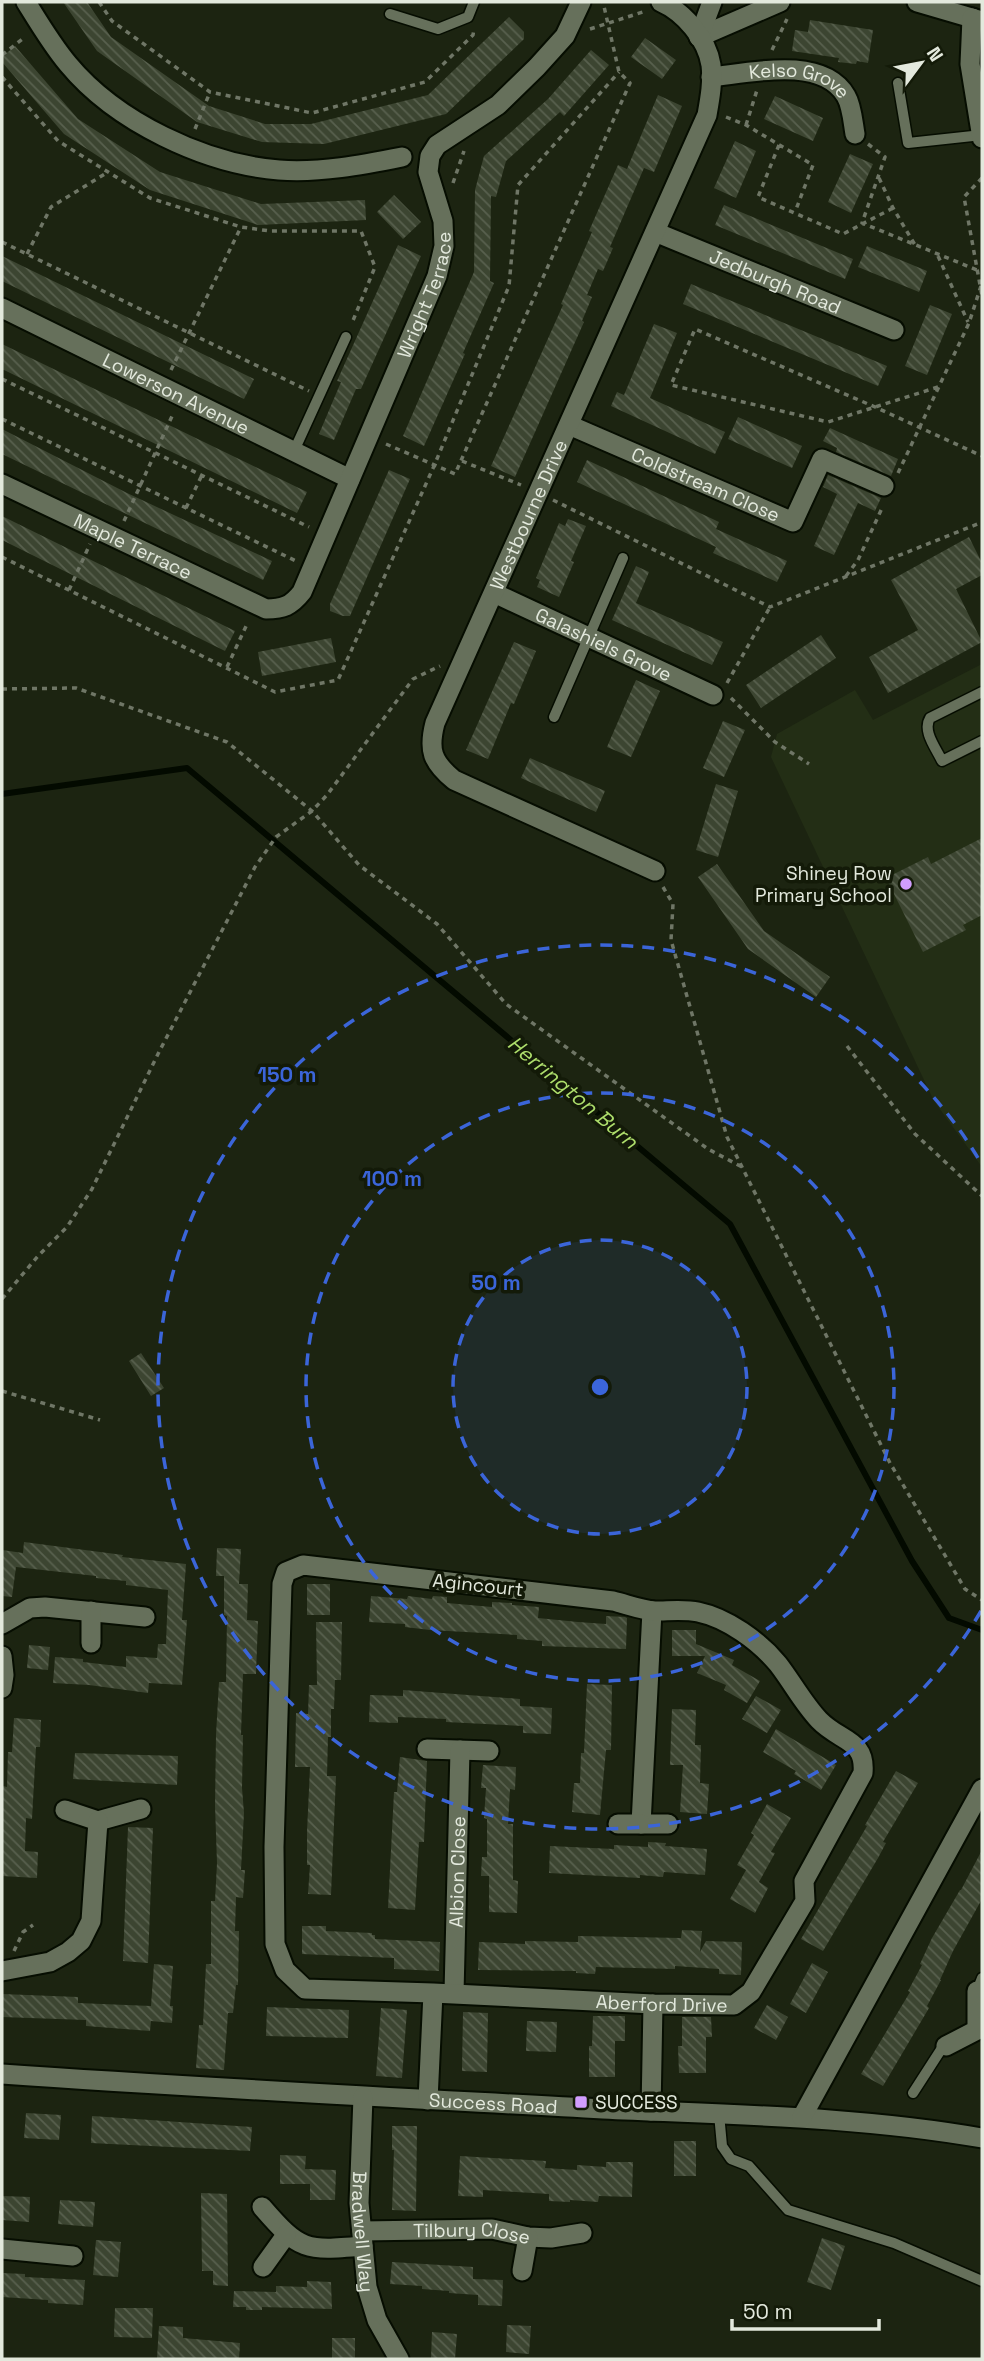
<svg xmlns="http://www.w3.org/2000/svg" width="984" height="2361" viewBox="0 0 984 2361" font-family="'Space Grotesk',sans-serif">
<style>
.built{fill:#232e15}
.lines{fill:none;stroke-linecap:round;stroke-linejoin:round}
.stream{stroke:#030a00;stroke-width:6}
.building{fill:url(#building-back-hatch)}
.lane-casing{stroke:#060d01;stroke-width:13}
.street-casing{stroke:#060d01;stroke-width:23}
.path{stroke:#6f7666;stroke-width:3.5;stroke-dasharray:5 5;stroke-linecap:butt}
.lane{stroke:#66705b;stroke-width:10}
.street{stroke:#66705b;stroke-width:19}
.ring{fill:none;stroke:#3b65d9;stroke-width:3.5;stroke-dasharray:12 9}
.poi-dot{fill:#d19dfe;stroke:#131a08;stroke-width:2.5}
.labels{text-anchor:middle;dominant-baseline:central;stroke-width:7;stroke-linejoin:round;paint-order:stroke}
.street-label{font-size:19px;fill:#e3e9dd;stroke:#131a08}
.poi-label{font-size:19px;fill:#e3e9dd;stroke:#131a08;text-anchor:end}
.water-label{font-size:21px;font-style:italic;fill:#addd6b;stroke:#131a08}
.centre{fill:#3b65d9;stroke:#131a08;stroke-width:3.5}
.ring-label{font-size:21px;text-anchor:middle;font-weight:bold;fill:#3b65d9;stroke:#131a08;stroke-width:7;stroke-linejoin:round;paint-order:stroke}
</style>
<defs>
<pattern id="building-back-hatch" width="6" height="6" patternUnits="userSpaceOnUse" patternTransform="scale(1.75)"><rect width="6" height="6" fill="#3c4531"/><path d="M-1 5l2 2M0 0l6 6M5-1l2 2" fill="none" stroke="#58604e"/></pattern>
</defs>
<rect width="100%" height="100%" fill="#1c2411"/>
<path class="built" d="M982 664V1167L934 1101 771 757 777 734 855 690 873 720Z"/>
<g class="lines">
<path class="stream" d="M2 794 187 768 730 1224 912 1561 949 1618 982 1630"/>
</g>
<path class="building" d="M63 2H87L111 37 209 106 265 124H311L428 95 509 17 524 32V39L446 114 324 144 262 142 197 122 97 51Z
M810 20 873 30 868 63 857 61 856 64 838 62 839 58 792 51 795 30 808 32Z
M645 38 676 60 662 79 631 57Z
M15 46 78 119 160 172 261 204 365 200 366 220 258 225 150 190 64 134 2 62V57Z
M591 50 609 65 564 116 560 112 506 161 496 197 491 196 490 281 494 283 463 353 465 354 424 446 403 436 474 272 475 190 484 156 548 99Z
M658 95 682 106 654 172 644 168 610 247 613 248 603 271 598 269 587 295 592 297 582 321 584 322 515 477 491 466 563 305 561 304 592 232 589 231 618 165 627 169Z
M775 96 823 118 813 141 764 119Z
M735 141 756 151 736 198 714 188Z
M850 154 873 164 851 213 828 202Z
M394 195 421 222 403 239 377 212Z
M724 205 853 259 845 279 715 225Z
M398 245 421 256 361 389H356L334 440 319 434 341 382 337 381Z
M867 246 927 271 919 292 858 267Z
M2 256 254 379 244 399 2 281Z
M691 284 887 366 878 386 683 304Z
M930 305 952 314 927 375 905 366Z
M654 324 677 333 650 398 725 432 715 454 611 406 617 392 624 395Z
M2 344 307 492 297 513 2 369Z
M738 417 802 446 792 468 728 439Z
M830 428 898 459 891 476 836 452 837 448 823 441Z
M2 429 127 493 272 561 263 580 2 454Z
M587 460 719 522 716 529 787 561 777 582 713 553 716 547 577 482Z
M389 470 410 479 350 616H343L330 611V604Z
M828 475 881 498 875 511 858 503 834 555 814 546 837 494 823 487Z
M2 516 235 631 225 651 2 540Z
M568 519 586 526 571 561 574 562 559 597 537 587 540 580 536 578 559 523 565 526Z
M969 537 982 563V575L956 589 982 642 888 693 869 657 918 630 891 580Z
M636 566 649 572 636 603 723 642 712 665 612 620Z
M821 635 836 658 761 708 746 685Z
M331 638 336 662 262 676 258 652Z
M514 642 536 651 514 704 511 703 488 759 466 750Z
M636 680 660 691 631 757 607 747Z
M723 721 745 730 724 777 703 768Z
M530 758 605 791 596 812 521 778Z
M716 784 738 791 718 857 696 850Z
M982 838V915L963 925 966 930 923 952 886 878 928 857 931 864Z
M717 864 764 931 830 977 816 997 748 949 698 877Z
M141 1353 164 1388 151 1396 129 1361Z
M24 1542 123 1555 122 1557 186 1564 182 1620H187L182 1685 149 1683 148 1693 89 1685 53 1683 55 1657 83 1659V1662L126 1667V1656L157 1658 158 1644H166L168 1590 126 1585V1581L96 1578V1576L16 1567 12 1597 2 1596V1550L23 1553Z
M217 1548 241 1549 239 1584H248L247 1620 258 1621 256 1674H243L241 1735H243L242 1788 244 1813 241 1870H245L243 1898 236 1897 235 1931H239L238 1985H236L233 2013H228L224 2070 196 2068 199 2025H203L206 1964H211V1901H215L217 1863 215 1806 216 1735 219 1682H226L227 1616 224 1615V1576H216Z
M307 1584H330V1615H307Z
M371 1596 407 1599 408 1596 432 1599 433 1596 447 1597V1603L492 1607V1602L512 1603V1605L539 1607 538 1618 578 1622 606 1624V1616L625 1617 627 1618 626 1649 542 1646V1641L517 1639V1635L430 1630 405 1627V1624L369 1622Z
M316 1622H342L341 1680H335L334 1709H331V1737H328L327 1776H336L331 1895 308 1894 310 1865H307V1832L310 1767H295L296 1713 308 1714 309 1685H317Z
M672 1630H696V1644L734 1660 732 1665 760 1681 747 1703 724 1690 726 1685 697 1673 705 1656H672Z
M29 1645 50 1647 48 1670 27 1668Z
M587 1684 612 1685 611 1750H606L600 1815 572 1812 574 1783H580L581 1753H584Z
M403 1690 520 1699V1706L552 1708 551 1734 523 1733V1726L446 1722V1719L398 1717V1723L369 1722 370 1695 403 1696Z
M756 1696 781 1710 767 1733 742 1719Z
M672 1709 696 1710 695 1745H701L700 1783 709 1784 707 1814 680 1812 683 1765H670Z
M14 1718 41 1720 40 1747H36L32 1819 26 1818 25 1851 38 1852 37 1878 2 1876 3 1786 7 1787 8 1752H12Z
M776 1729 836 1765 821 1790 794 1774 796 1771 763 1752Z
M75 1753 178 1756 177 1785 73 1779Z
M400 1757 427 1761 424 1842H419L415 1910 388 1908 394 1792H397Z
M483 1765 516 1767 515 1790 510 1789 508 1824H513V1880L518 1881 517 1913 489 1912V1876H481L482 1857H487V1819L484 1818 486 1788H481Z
M896 1771 918 1783 883 1842 886 1843 878 1858 823 1951 801 1939 867 1826 865 1825Z
M767 1804 791 1818 771 1852 775 1853 759 1882 768 1888 755 1913 730 1899 746 1870 737 1865 754 1835 751 1833Z
M128 1827 153 1828 148 1963 123 1961Z
M648 1842 666 1843 665 1846 707 1849 705 1875 664 1872 663 1877 640 1875V1878L549 1873 550 1846 614 1849V1845L648 1847Z
M982 1850V1899L953 1951 940 1980H941L927 2006 929 2008 883 2086 861 2074 910 1992 908 1991 922 1965 920 1964 932 1938 960 1890H961Z
M302 1926H326V1931L372 1933V1935H375V1939L440 1942 439 1971 394 1969V1958L302 1954Z
M682 1930 702 1931 700 1952 706 1941 742 1942 741 1975 719 1974V1969L675 1966V1969L596 1967 595 1974 576 1973V1971L478 1970 479 1942 525 1944V1941L578 1942V1936L681 1938Z
M812 1963 828 1972 806 2013 790 2004Z
M154 1964 173 1966 170 2006H173L172 2023 151 2021 150 2031 86 2026V2020L2 2017V1994L78 1997V2003L151 2006Z
M767 2005 788 2017 776 2040 754 2028Z
M267 2007 349 2010 348 2038 266 2036Z
M381 2008 407 2010 402 2078 376 2076Z
M463 2012 488 2013 487 2072 462 2071Z
M593 2016H625V2041H615V2077H589V2046H592Z
M682 2017H711L712 2037H706V2073H679L678 2046H682Z
M527 2021 557 2022 556 2052 526 2051Z
M26 2113 61 2115 59 2140 24 2138Z
M92 2116 252 2127 250 2151 91 2143Z
M392 2126H417L416 2211 392 2210 394 2150H392Z
M674 2141H696V2176H674Z
M280 2155 306 2156 305 2169 336 2170 335 2200H310V2184H280Z
M460 2156 546 2161 545 2168 577 2170V2165L606 2167V2162H633L632 2197 599 2196 598 2202 570 2200V2202L549 2201V2194L483 2190V2197L458 2196Z
M201 2193 227 2194 228 2286 213 2285V2271H202Z
M2 2196 30 2197 29 2222 2 2220Z
M60 2200 95 2202 93 2227 58 2224Z
M822 2238 845 2246 831 2290 807 2282Z
M96 2240 121 2242 118 2277 93 2275Z
M392 2262 473 2267V2279L503 2280 502 2306 478 2305V2295L449 2293V2291L422 2289V2286L390 2284Z
M2 2273 25 2274V2277L85 2280 83 2305 48 2303V2300L2 2297Z
M307 2281 331 2282 332 2309 262 2307V2310H246V2307H233L234 2291 276 2292V2286L307 2287Z
M115 2308H153L152 2338 114 2337Z
M507 2325 531 2326 529 2354 506 2352Z
M159 2326 183 2327V2338L240 2343 239 2359 157 2358Z
M432 2332 457 2334 455 2359 431 2358Z
M332 2338H355V2358H332Z"/>
<g class="lines">
<g class="lane-casing">
<path id="lane" d="M390 14 438 29 468 17 474 2
M898 83 908 143 982 135
M294 451 346 337
M982 692 930 718C922 731 936 748 942 761L982 741
M554 717 623 558
M977 1991 982 1978
M913 2093 942 2048 946 2046
M719 2114 722 2146 731 2159 749 2166 788 2210 894 2243 982 2281"/>
</g>
<g class="street-casing">
<g id="street">
<path d="M26 2C39 23 52 45 68 64 116 122 205 164 279 170 320 173 362 165 402 157"/>
<path d="M917 2 982 21"/>
<path d="M972 18 970 64 982 138"/>
<path d="M699 37 780 2"/>
<path d="M699 37 712 2"/>
<path id="s1" d="M711 77C749 73 822 55 846 96 852 106 853 123 855 134"/>
<path id="s2" d="M655 232 894 330"/>
<path id="s3" d="M2 308 350 479"/>
<path id="s4" d="M569 425 793 522 822 459 884 486"/>
<path id="s5" d="M2 484 266 609C283 609 291 606 302 592L437 276 444 246 443 221 428 172 430 156 437 145 498 105 537 67 565 36 581 2"/>
<path id="s6" d="M494 593 713 695"/>
<path id="s7" d="M655 871 454 780C432 762 428 750 435 723L707 115C710 98 713 82 711 65 707 39 684 12 661 2"/>
<path d="M652 1611 641 1824H668"/>
<path d="M2 1624 30 1608 45 1607 145 1617"/>
<path d="M91 1643V1611"/>
<path d="M2 1656 4 1675 2 1688"/>
<path d="M427 1749 489 1751"/>
<path d="M65 1810 98 1821 141 1809"/>
<path d="M618 1824H641"/>
<path d="M2 1971 50 1962 68 1952 81 1941 91 1921 98 1821"/>
<path id="s8" d="M454 1993 460 1750"/>
<path d="M946 2046 977 2030V1991"/>
<path id="s9" d="M2 2074C202 2088 403 2098 603 2109 730 2115 857 2116 982 2138"/>
<path id="s10" d="M363 2097 359 2203 367 2287 377 2320 399 2359"/>
<path id="s11" d="M428 2100 433 1993 653 2004 734 2005 751 1992 805 1901 804 1881 863 1773C866 1739 840 1742 819 1720 803 1703 792 1682 778 1664 759 1641 727 1618 698 1612 684 1609 669 1611 655 1611 641 1610 626 1604 613 1601L303 1565 286 1572 282 1584 274 1847 275 1944 285 1970 305 1989 433 1993"/>
<path d="M651 2111 653 2004"/>
<path d="M802 2117 982 1789"/>
<path d="M262 2207C300 2251 305 2251 363 2246"/>
<path id="s12" d="M362 2231 492 2229 528 2237 551 2238 582 2233"/>
<path d="M2 2249 73 2256"/>
<path d="M263 2267 286 2235"/>
<path d="M522 2271 528 2237"/>
</g>
</g>
<path class="path" d="M99 2 112 21 210 92 312 113 425 82 473 35 474 29
M590 29 646 11
M772 50 787 19
M2 55 25 37
M2 77 58 141 150 198 241 227 270 231H361L375 267 352 323
M726 117 746 125 813 165 795 212
M746 125 757 90
M195 129 210 92
M868 144 885 157 862 223 977 270
M779 145 758 197 843 234 893 208
M879 178 893 208 915 245
M982 178 964 197 982 296
M453 183 464 151
M2 242 309 391
M27 254 51 207 108 172
M938 256 968 322
M171 370 241 227
M2 379 309 527
M938 387 828 422 671 385 695 329 875 407 982 456
M2 419 296 561
M386 444 455 474 630 83 619 72 603 2
M462 461 521 485
M898 473 969 323 981 286
M553 500 770 607 980 523 982 524
M186 508 202 475
M124 521 173 414
M2 557 275 692 338 680 434 466 509 286 518 185 619 72
M846 576 858 560 883 506
M69 590 90 544
M227 667 248 622
M727 683 770 607
M2 689 76 688 227 742 312 811 359 865 437 924 506 1004 708 1149 742 1167
M731 698 775 742 809 764
M663 887 673 904 671 940 727 1137 890 1463 965 1589 982 1600
M847 1046 915 1134 982 1196
M2 1299 38 1256 67 1227 92 1189 159 1052 255 867 276 837 312 811 327 795 413 679 440 666
M2 1391 100 1420
M14 1951 23 1932 33 1925"/>
<use href="#lane" class="lane"/>
<use href="#street" class="street"/>
</g>
<circle cx="600" cy="1387" r="147" fill="#3b65d9" fill-opacity=".12"/>
<g class="ring">
<circle cx="600" cy="1387" r="147"/>
<circle cx="600" cy="1387" r="294"/>
<path d="M981 1611A442 442 0 1 1 981 1163"/>
</g>
<g class="poi-dot">
<circle cx="906" cy="884" r="7"/>
<rect x="574" y="2095" width="14" height="14" rx="3.5"/>
</g>
<g class="labels">
<g class="street-label">
<text stroke="none"><textPath href="#s1" startOffset="91">Kelso Grove</textPath></text>
<text stroke="none"><textPath href="#s2" startOffset="130">Jedburgh Road</textPath></text>
<text stroke="none"><textPath href="#s5" startOffset="656">Wright Terrace</textPath></text>
<text stroke="none"><textPath href="#s3" startOffset="194">Lowerson Avenue</textPath></text>
<text stroke="none"><textPath href="#s4" startOffset="149">Coldstream Close</textPath></text>
<text stroke="none"><textPath href="#s7" startOffset="514">Westbourne Drive</textPath></text>
<text stroke="none"><textPath href="#s5" startOffset="145">Maple Terrace</textPath></text>
<text stroke="none"><textPath href="#s6" startOffset="121">Galashiels Grove</textPath></text>
<text transform="translate(478 1585) rotate(6)">Agincourt</text>
<text stroke="none"><textPath href="#s8" startOffset="121">Albion Close</textPath></text>
<text stroke="none"><textPath href="#s11" startOffset="336">Aberford Drive</textPath></text>
<text stroke="none"><textPath href="#s9" startOffset="492">Success Road</textPath></text>
<text stroke="none"><textPath href="#s10" startOffset="135">Bradwell Way</textPath></text>
<text stroke="none"><textPath href="#s12" startOffset="110">Tilbury Close</textPath></text>
</g>
<g class="poi-label">
<text x="892" y="873">Shiney Row<tspan x="892" dy="22">Primary School</tspan></text>
<text x="595" y="2102" text-anchor="start">SUCCESS</text>
</g>
<g class="water-label">
<text transform="translate(573 1092) rotate(40)">Herrington Burn</text>
</g>
</g>
<circle cx="600" cy="1387" r="10" class="centre"/>
<g class="ring-label">
<text x="287" y="1082">150 m</text>
<text x="392" y="1186">100 m</text>
<text x="496" y="1290">50 m</text>
</g>
<rect width="984" height="2361" fill="none" stroke="#e3e9dd" stroke-width="7"/>
<g transform="translate(921 63) rotate(58)" stroke="#131a08" stroke-width="5" paint-order="stroke">
<path d="M0-5L12 26L0 18L-12 26Z" fill="#e3e9dd"/>
<text y="-10" font-size="19" font-weight="bold" text-anchor="middle" fill="#e3e9dd">N</text>
</g>
<path d="M732 2319v10h147v-10" fill="none" stroke="#e3e9dd" stroke-width="3.5"/>
<text x="743" y="2319" font-size="21" fill="#e3e9dd" stroke="#131a08" stroke-width="5" paint-order="stroke">50 m</text>
</svg>
